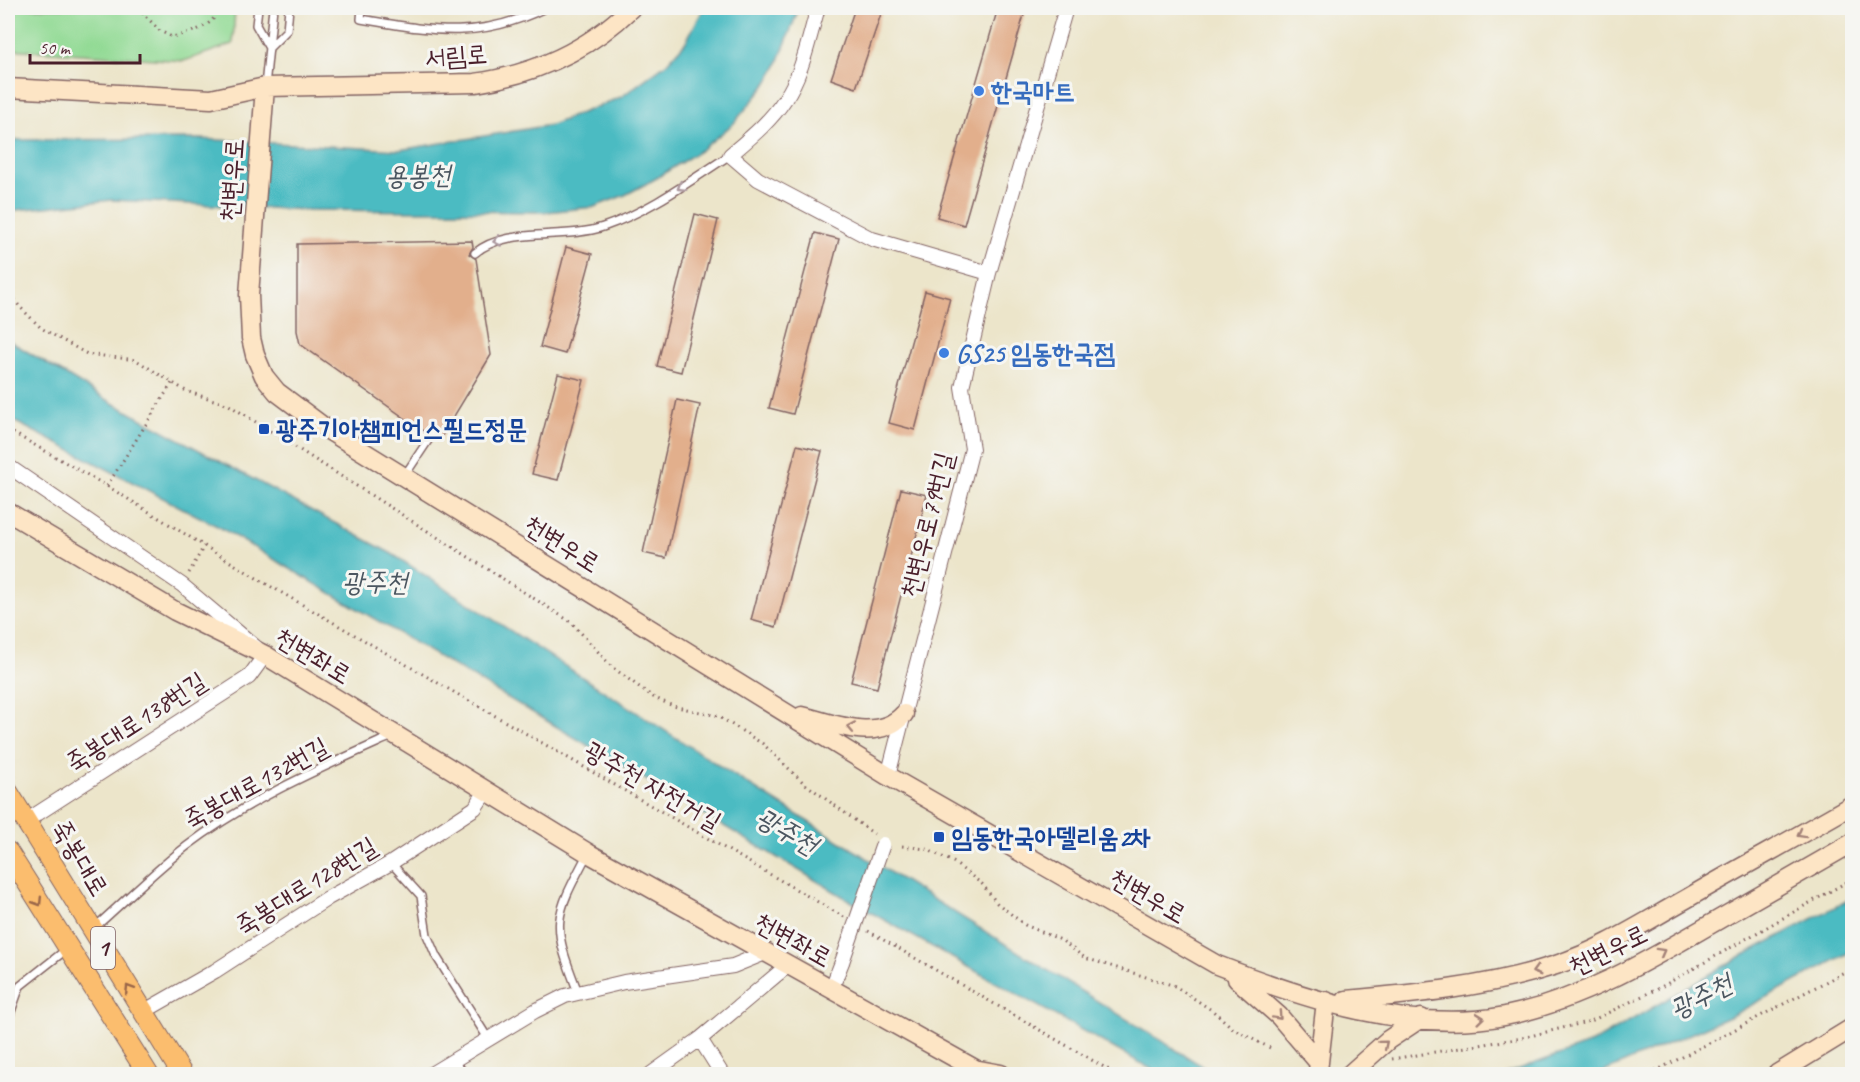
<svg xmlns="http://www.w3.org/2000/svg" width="1860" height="1082" viewBox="0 0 1860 1082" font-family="Caveat,'Poor Story',sans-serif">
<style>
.green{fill:#92da94;stroke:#6e7c60;stroke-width:1.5}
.water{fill:#4cbbc2;stroke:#4b6d76;stroke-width:1.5}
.building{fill:#e2af8c}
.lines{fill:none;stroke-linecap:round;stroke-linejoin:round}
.lane-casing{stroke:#836463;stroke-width:10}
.street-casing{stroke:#836463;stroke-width:16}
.secondary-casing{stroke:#836463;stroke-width:21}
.primary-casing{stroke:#836463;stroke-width:22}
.path{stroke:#836463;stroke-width:3;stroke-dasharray:1.5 4.5;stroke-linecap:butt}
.lane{stroke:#fff;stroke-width:7}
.street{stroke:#fff;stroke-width:14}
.secondary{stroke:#fde5c5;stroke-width:18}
.primary{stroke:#fbbd6e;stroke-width:20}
.street-bridge-casing{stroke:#836463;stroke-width:16;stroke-linecap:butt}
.street-bridge{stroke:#fff;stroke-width:14}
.oneway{stroke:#ae9aa0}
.oneway2{stroke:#a48278}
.oneway3{stroke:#9a6649}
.shop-dot{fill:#3f7fe0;stroke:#f6f6f2;stroke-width:2}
.transit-dot{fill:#1a4fb4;stroke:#f6f6f2;stroke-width:2}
.labels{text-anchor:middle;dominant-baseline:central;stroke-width:6;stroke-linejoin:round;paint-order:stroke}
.shield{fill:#f6f6f2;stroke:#7e6067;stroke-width:1.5}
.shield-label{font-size:24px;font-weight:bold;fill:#4a1f2b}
.street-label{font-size:26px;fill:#4a1f2b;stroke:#f6f6f2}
.shop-label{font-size:26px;font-weight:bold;fill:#366cbe;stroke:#f6f6f2;text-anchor:start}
.transit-label{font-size:26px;font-weight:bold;fill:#164399;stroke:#f6f6f2;text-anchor:start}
.water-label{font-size:27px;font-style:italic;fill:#4b5660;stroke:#f6f6f2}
</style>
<rect width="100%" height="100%" fill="#f6f6f2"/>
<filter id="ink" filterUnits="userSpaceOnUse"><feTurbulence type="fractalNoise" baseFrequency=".0167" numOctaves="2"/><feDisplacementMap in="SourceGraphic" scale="12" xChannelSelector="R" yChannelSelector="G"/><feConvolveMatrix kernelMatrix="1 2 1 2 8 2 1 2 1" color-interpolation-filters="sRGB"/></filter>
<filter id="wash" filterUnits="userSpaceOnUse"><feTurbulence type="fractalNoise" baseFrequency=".008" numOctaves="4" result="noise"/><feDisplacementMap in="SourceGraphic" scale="24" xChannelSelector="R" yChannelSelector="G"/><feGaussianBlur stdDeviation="1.35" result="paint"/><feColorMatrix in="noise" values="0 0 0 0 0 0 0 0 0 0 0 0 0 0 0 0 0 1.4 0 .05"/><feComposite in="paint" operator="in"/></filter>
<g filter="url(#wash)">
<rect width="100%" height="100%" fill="#ece5ca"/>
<path class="green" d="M8 8H235L233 44 184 61 8 49Z"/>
<path class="water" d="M704 8H799L776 68 764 87 733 124 701 150 655 179 625 195 594 207 546 212 308 210 112 200 8 211V140L199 139 399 150 551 125 621 97 667 63 685 43Z
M8 340 114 404 392 554 749 785 1215 1074H1160L854 903 221 528 8 418Z
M1852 898V951L1731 1016 1599 1074H1505L1592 1043 1734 960Z"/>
<g id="blocks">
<path class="building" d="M855 8H883L856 88 831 79Z
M998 8H1026L964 225 937 217Z
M695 214 718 220 681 372 657 366Z
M815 233 839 239 793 414 769 408Z
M472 241 473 247 469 254 476 259 491 355 439 441 435 432 426 433 300 344 297 331V244Z
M566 247 592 254 565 354 540 347Z
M925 291 950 298 915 430 889 423Z
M558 374 584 380 558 480 532 474Z
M677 400 700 405 666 558 643 553Z
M797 445 822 451 776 627 751 620Z
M901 489 927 495 877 688 851 682Z"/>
</g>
</g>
<g filter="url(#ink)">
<use href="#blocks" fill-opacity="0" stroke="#836463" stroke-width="1.5"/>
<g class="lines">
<g class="lane-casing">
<path id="lane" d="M258 8 256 25 269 48 287 30 289 8
M362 8 361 19C432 31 477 41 545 8
M265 86 273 8
M475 253C505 227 564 240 603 227 648 212 690 181 730 155
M405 475 431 436
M391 863 421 896 427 935 436 956 489 1040
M94 928C125 901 154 871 187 846 249 799 321 768 392 736
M578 992C551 923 553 919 587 855
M8 1020 20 986 67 949
M452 1061 466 1074
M8 1072 9 1074"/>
</g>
<g class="street-casing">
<path id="street" d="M818 8C809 37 803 73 785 99 771 121 750 138 730 155L758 179 872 239 989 273
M8 466 182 585 265 655 249 677 26 821
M888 776 972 449 962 387 989 273 1066 8
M831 990 842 962
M143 1012 215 971 328 898 391 863 475 808 486 791
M700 1039 722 1074
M431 1074 535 1011 565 996 624 982 733 966 765 953
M651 1074 700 1039 787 966"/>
</g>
<g class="secondary-casing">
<path id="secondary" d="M265 87 249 295 251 338 255 355 264 376 277 392 325 428 888 776 1217 965C1305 999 1409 1034 1505 1016 1579 1001 1646 962 1711 924 1758 897 1805 870 1852 843
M8 88 211 99 265 87 475 83C536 74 587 51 631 8
M8 512 175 611 265 655 588 853 984 1074
M802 716C835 724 878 743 904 714
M1237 979 1279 1016 1319 1063
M1346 1000C1416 994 1489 987 1556 965 1604 949 1643 923 1686 899 1741 867 1797 837 1852 805
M974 1069 1001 1074
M1318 1071 1326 1001
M1350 1074 1388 1040 1421 1018
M1777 1074 1852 1028"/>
</g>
<g class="primary-casing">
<path id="primary" d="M8 792 182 1074
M8 852 148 1074"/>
</g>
<path class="path" d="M138 8 160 31 172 37C188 33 217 27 217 8
M8 289 19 306 41 328 87 354 136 360 186 391 229 405 314 459 571 622 612 667 653 697 673 706 718 716 763 744 804 783 874 834
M8 430 107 486 263 582 844 917
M107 486 172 383
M189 573 204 546
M902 846 926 849 953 862 982 884 997 903 1025 925 1061 940 1085 958 1175 986 1213 1011 1235 1030 1274 1050
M868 931 1116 1074
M1392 1059 1522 1038 1591 1021 1661 987 1852 879
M1650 1074 1852 968"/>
<use href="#lane" class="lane"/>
<use href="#street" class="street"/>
<use href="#secondary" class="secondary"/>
<use href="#primary" class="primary"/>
<g class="street-bridge-casing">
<path id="street-bridge" d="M842 962 883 844"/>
</g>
<use href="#street-bridge" class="street-bridge"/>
</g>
<defs><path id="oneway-chevron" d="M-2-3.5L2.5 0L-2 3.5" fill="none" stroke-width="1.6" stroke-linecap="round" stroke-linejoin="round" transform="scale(1.5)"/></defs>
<g class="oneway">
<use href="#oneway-chevron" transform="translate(681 187) rotate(148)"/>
<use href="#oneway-chevron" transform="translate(497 241) rotate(169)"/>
</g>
<g class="oneway2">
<use href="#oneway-chevron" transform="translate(851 727) rotate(-169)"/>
<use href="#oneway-chevron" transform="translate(1801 834) rotate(151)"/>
<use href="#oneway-chevron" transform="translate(1661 952) rotate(-29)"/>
<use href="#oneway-chevron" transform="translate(1536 971) rotate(164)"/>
<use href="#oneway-chevron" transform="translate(1278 1016) rotate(47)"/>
<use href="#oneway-chevron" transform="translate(1480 1018) rotate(-6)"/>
<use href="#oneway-chevron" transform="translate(1384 1044) rotate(-40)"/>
</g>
<g class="oneway3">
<use href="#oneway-chevron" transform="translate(38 902) rotate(58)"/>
<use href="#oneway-chevron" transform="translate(129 989) rotate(-122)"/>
</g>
</g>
<g class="shop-dot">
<circle cx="979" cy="91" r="6"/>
<circle cx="944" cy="353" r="6"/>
</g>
<g class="transit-dot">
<rect x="258" y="423" width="12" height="12" rx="3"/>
<rect x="933" y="831" width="12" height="12" rx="3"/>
</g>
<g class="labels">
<rect class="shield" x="91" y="927" width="24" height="42" rx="4.5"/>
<g class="shield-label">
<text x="103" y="948">1</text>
</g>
<g class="street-label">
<text transform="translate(456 56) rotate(-4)">서림로</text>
<text transform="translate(232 180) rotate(-86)">천변우로</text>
<text transform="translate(927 525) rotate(-76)">천변우로79번길</text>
<text transform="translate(562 544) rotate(32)">천변우로</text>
<text transform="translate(313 656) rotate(31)">천변좌로</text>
<text transform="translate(136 722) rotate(-33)">죽봉대로138번길</text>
<text transform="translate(256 783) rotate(-29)">죽봉대로132번길</text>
<text transform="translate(653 786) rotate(30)">광주천 자전거길</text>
<text transform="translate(80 858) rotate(59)">죽봉대로</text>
<text transform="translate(306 886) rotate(-32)">죽봉대로128번길</text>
<text transform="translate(1148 896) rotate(30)">천변우로</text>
<text transform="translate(793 940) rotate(29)">천변좌로</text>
<text transform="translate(1608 950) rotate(-26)">천변우로</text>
</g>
<g class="shop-label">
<text x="991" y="91">한국마트</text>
<text x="956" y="353">GS25 임동한국점</text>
</g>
<g class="transit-label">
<text x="276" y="429">광주기아챔피언스필드정문</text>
<text x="951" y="837">임동한국아델리움2차</text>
</g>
<g class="water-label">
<text transform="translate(418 175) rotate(-1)">용봉천</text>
<text x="375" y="582">광주천</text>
<text transform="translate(787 831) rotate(30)">광주천</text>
<text transform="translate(1701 996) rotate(-27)">광주천</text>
</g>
</g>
<rect width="1860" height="1082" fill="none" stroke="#f6f6f2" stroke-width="30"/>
<path d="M30 54v9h110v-9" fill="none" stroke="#4a1f2b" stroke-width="3"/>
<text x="39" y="54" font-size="18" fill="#4a1f2b" stroke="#f6f6f2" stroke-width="4.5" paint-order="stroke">50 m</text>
</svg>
